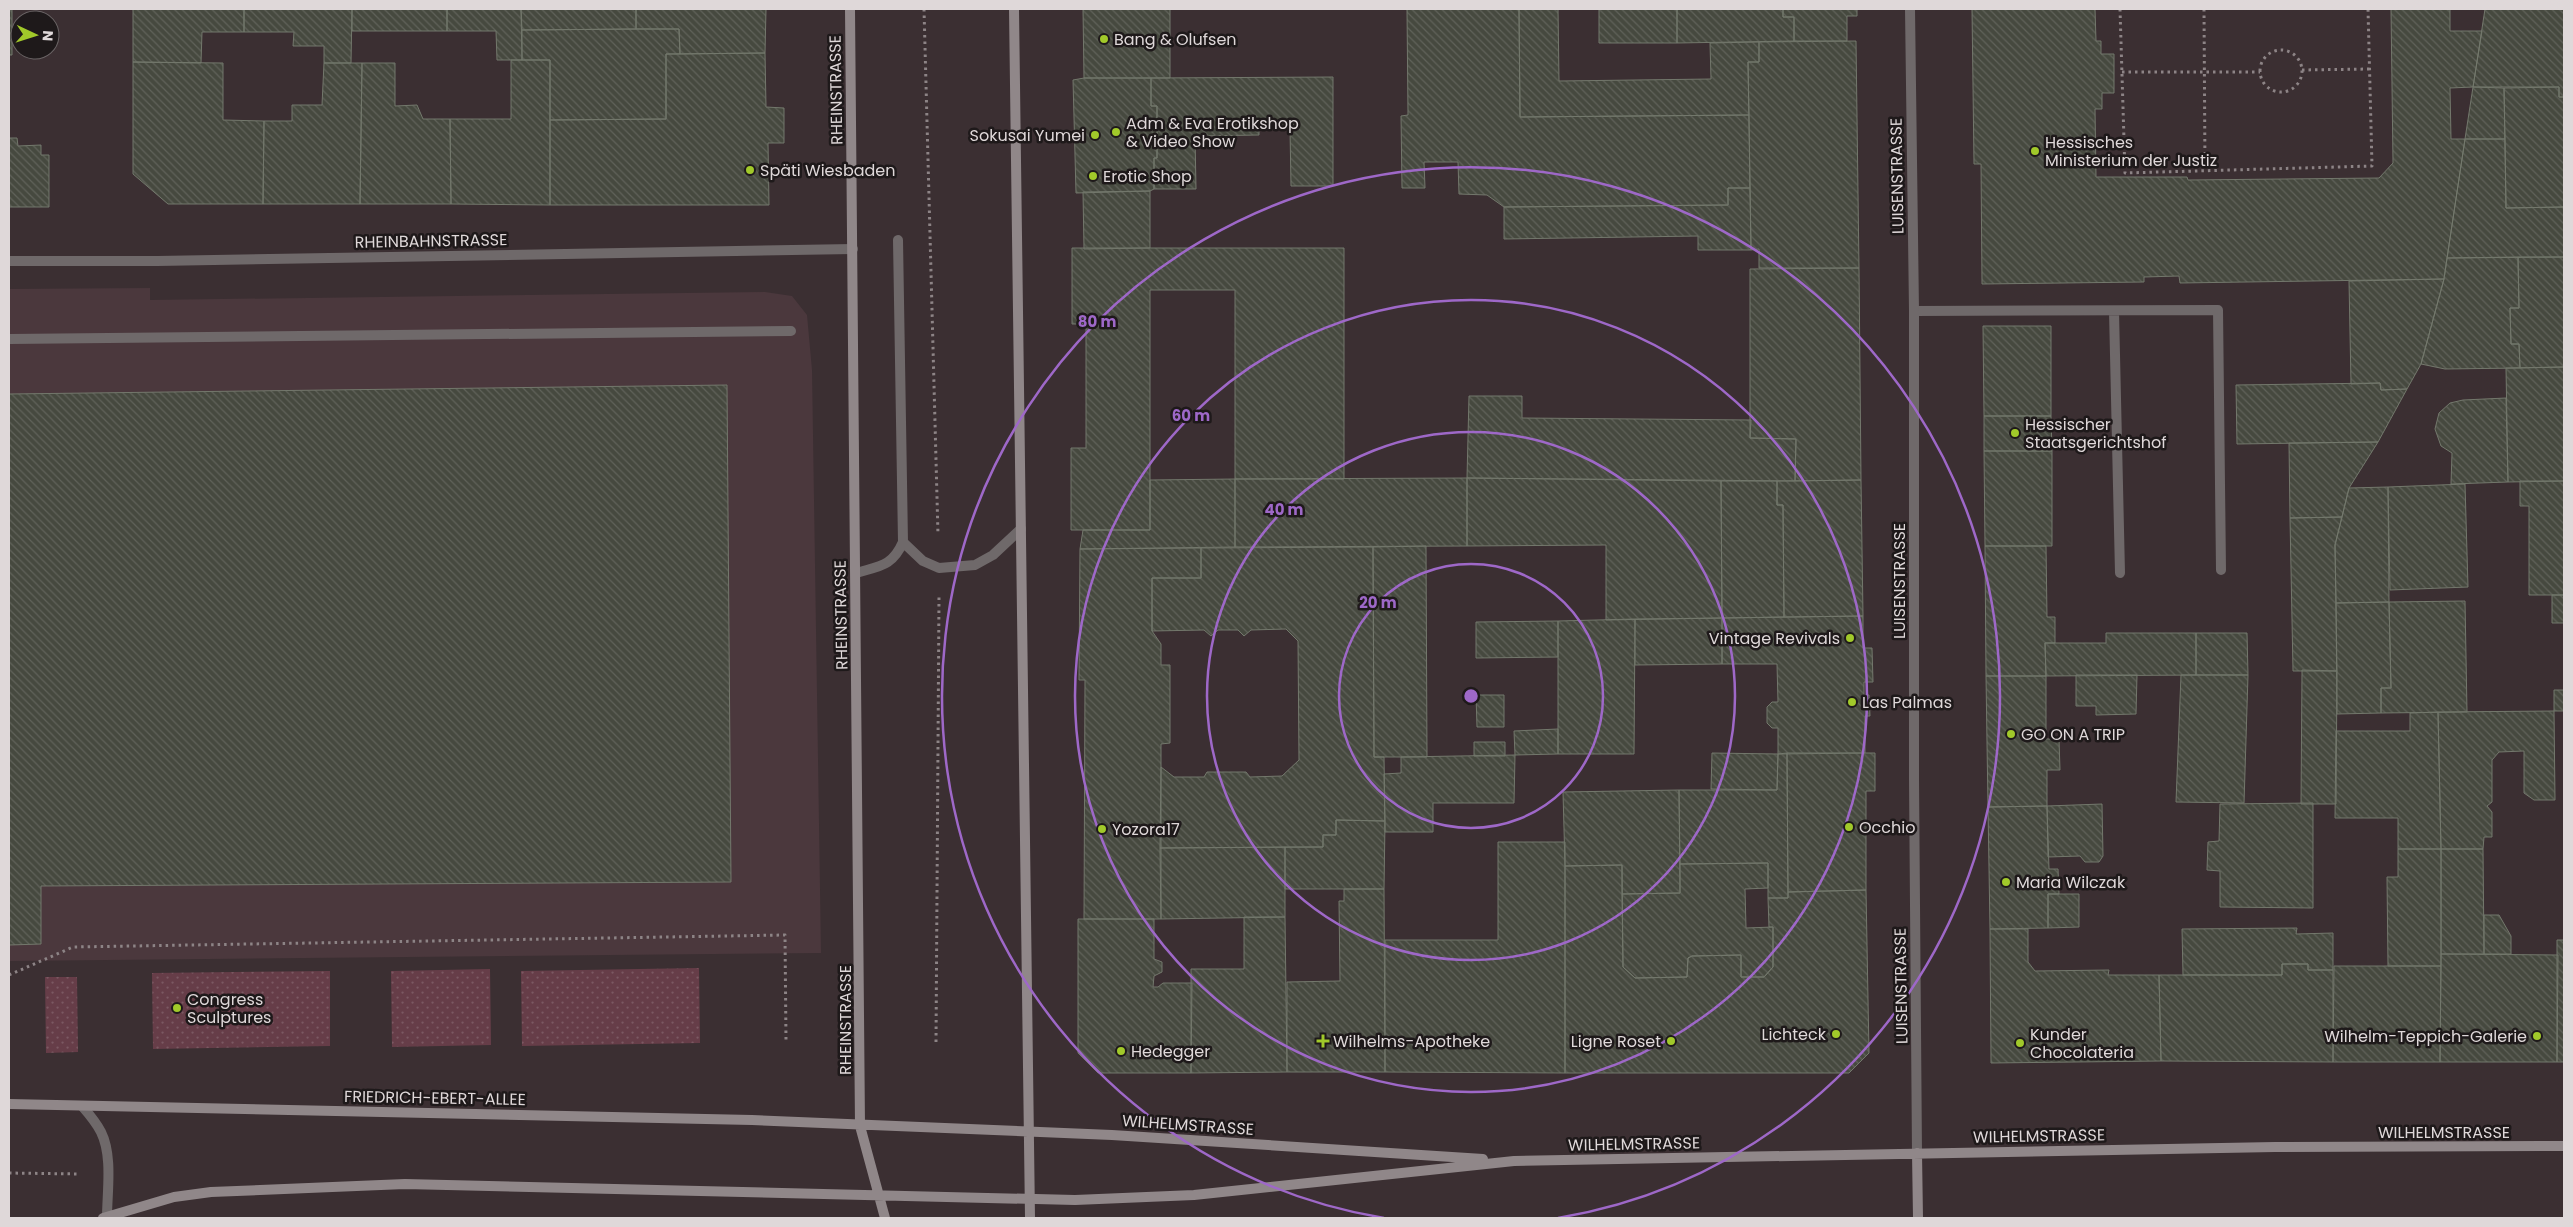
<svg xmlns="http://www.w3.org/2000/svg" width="2573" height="1227" viewBox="0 0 2573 1227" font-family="Poppins,sans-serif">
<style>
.built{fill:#4b383d}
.grass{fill:url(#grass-dots)}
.building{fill:url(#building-back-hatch);stroke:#73786c}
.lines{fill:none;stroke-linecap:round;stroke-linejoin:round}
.path{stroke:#8d8486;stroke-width:3;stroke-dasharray:2.5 4;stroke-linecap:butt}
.lane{stroke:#6f696a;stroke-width:10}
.street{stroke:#6f696a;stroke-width:10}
.secondary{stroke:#908789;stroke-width:10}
.ring{fill:none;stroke:#9e68c8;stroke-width:2.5}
.poi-dot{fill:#a1c92a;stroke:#1e191a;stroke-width:2}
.labels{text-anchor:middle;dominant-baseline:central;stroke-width:5;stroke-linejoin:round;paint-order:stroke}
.poi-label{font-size:16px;fill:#dfd8d9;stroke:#1e191a;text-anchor:start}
.street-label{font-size:16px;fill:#dfd8d9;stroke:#1e191a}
.centre{fill:#9e68c8;stroke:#1e191a;stroke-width:2.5}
.ring-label{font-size:15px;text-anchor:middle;font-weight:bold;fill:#9e68c8;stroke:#1e191a;stroke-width:5;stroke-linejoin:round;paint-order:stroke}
</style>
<defs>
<pattern id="grass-dots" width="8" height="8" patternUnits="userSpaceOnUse" patternTransform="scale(1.25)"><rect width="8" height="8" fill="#663d48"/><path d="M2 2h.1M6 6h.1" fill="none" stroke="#7b5862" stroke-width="1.8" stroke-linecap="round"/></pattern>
<pattern id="building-back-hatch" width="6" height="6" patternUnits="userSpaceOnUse" patternTransform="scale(1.25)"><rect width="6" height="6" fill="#46493f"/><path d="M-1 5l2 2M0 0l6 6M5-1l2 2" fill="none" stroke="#60625a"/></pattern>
</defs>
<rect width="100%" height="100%" fill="#3b2f32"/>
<path class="built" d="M150 288V300L765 292 792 296 807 315 812 370 821 953 9 961V289Z"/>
<path class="grass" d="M699 968 700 1043 522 1046 521 971Z
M490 969 491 1045 392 1047 391 971Z
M330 971V1046L153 1049 152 973Z
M45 977H77L78 1052 46 1053Z"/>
<path class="building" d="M9 9H12V55H9Z
M133 9H244V32H202L201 63 133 62Z
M244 9H352L351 63H324V46H293L294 32H244Z
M352 9H447V31H352Z
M447 9H521L522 60H497L496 31H447Z
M521 9H636V29L522 30Z
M636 9H766L765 53 680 54 679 29H636Z
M1083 9H1170V78H1084Z
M1407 9H1519L1520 117 1749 115 1750 188H1728V205L1504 207 1487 195 1459 194 1458 162H1424L1425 188H1402L1401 116 1408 115Z
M1519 9H1558L1559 81 1711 79 1710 43 1759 42V62H1748L1749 115 1520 117Z
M1599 9H1677V43H1599Z
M1677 9H1783V17H1794V41L1677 43Z
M1783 9H1857V16H1847V41H1794V17H1783Z
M1972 9H2095L2096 41H2101V54H2114V93H2102V109H2095L2096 177H2187L2188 180 2379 178 2393 163 2391 9H2450V31H2482L2473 87 2450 88 2451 139H2465L2444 279 2180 283 2179 276 2144 277V282L1982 284 1981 164H1974Z
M2485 9H2564V97H2559V87H2473Z
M636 29H679L680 54H666V119L550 120V60H522V30Z
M1856 41 1859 268H1759V249L1751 250 1748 62H1759V42Z
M765 53 766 107 784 108V143H768L769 205H550V120L666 119V54Z
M511 60H550V205L451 204 450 119H511Z
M133 62 223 63V120L264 121 263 204H168L133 174Z
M324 63H362L360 204H263L264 121H292V105H322Z
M362 63H395V106L417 105 423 119H450L451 204H360Z
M1333 77V186H1291L1290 129H1259V135L1195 136 1196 189H1154V158H1157V106H1151V78Z
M1084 78H1151V106H1157V158H1154V189L1150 191 1076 193 1073 80Z
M2473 87 2504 88 2505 139H2465Z
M2559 87V97H2564V207L2506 208 2504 88Z
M9 138H17L18 146 41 145V155H49V207H9Z
M2465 139H2505L2506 208 2564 207V257L2447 258Z
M1728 188H1750L1751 250H1698V236L1504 239V207L1728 205Z
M1150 191V248L1084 249 1083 192Z
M1072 248H1344V479H1235V290H1150V530H1071V448H1086V324H1072Z
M2518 257 2519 308H2510L2511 344H2519L2520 368 2445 369 2421 364 2444 279 2447 258Z
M2518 257H2564V367L2520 368 2519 344H2511L2510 308H2519Z
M1859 268 1861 480 1795 481 1796 439 1750 438V269Z
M2444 279 2421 364 2407 389 2381 390 2380 383 2351 384 2349 281Z
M1983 326H2051V416H1984Z
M2564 367V481L2508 482 2506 368Z
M2380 383 2381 390 2407 389 2378 442 2237 444 2236 385Z
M727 385 731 882 41 886V944L9 945V394Z
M1469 396H1522V418L1751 420 1750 438 1796 439 1795 481 1467 478Z
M2506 398 2508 482 2451 484 2452 453 2441 446 2435 429 2439 413 2450 403 2463 400Z
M1984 416H2051L2052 451H1984Z
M2378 442 2349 488 2342 517 2290 518 2289 443Z
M1984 451H2052V546H1985Z
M1467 478 1721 481 1722 618 1606 620V545L1467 546Z
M1467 478V546L1235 547V479Z
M1235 479V547L1080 549 1083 530H1150V480Z
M1861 480 1863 616 1784 617 1783 505H1777V481Z
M1721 481H1777V505H1783L1784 617 1722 618Z
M2520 481H2564V595H2529V506H2520Z
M2465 484 2468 587 2390 590 2388 487Z
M2388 487 2389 602 2336 603 2335 545 2349 488Z
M2342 517 2335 545 2337 671H2293L2290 518Z
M1426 546 1427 757H1374L1373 547Z
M1985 546H2046L2047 617H2055V643H2045L2046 676H1986Z
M1373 547 1374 757H1384L1385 821 1336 820V835H1323V847L1160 848 1161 767 1174 777H1204L1207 772H1246L1250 777 1282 776 1299 760 1298 641 1286 629 1251 630 1244 636 1238 630H1218L1211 636 1204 630 1152 631V578H1201V548Z
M1201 548V578H1152V631L1161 644V665H1170V743L1161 744V919H1084L1085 680H1079L1080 549Z
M2552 595H2564V654V623H2552Z
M2465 601 2467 712 2381 713V688H2391L2389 602Z
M2389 602 2391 688H2381V713L2337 714 2336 603Z
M1863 616V648H1872L1873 682H1864V695H1869L1870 716H1865V753L1778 754V728H1772L1767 723V707L1772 702H1778L1777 664H1722V618Z
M1722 618V664L1635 665V619Z
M1635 619 1634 754H1558V621Z
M1558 621V657L1476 658V622Z
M2106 633H2196V675L2046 676 2045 643H2106Z
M2196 633H2247L2248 675H2196Z
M2302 670 2337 671 2336 804H2301Z
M2076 675H2137L2136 714 2096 715V706H2076Z
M2181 675H2248L2244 803 2176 802Z
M1986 676H2046V739H2059L2060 770H2047V806L1988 807Z
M2554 690H2564V711H2554Z
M1476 695H1504V727H1477Z
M2554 711 2555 800H2534L2524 793V751L2499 752 2492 760V802L2487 806 2492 812V837H2484L2483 849H2441L2438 712Z
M2438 712 2441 849H2398V818H2335L2336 731H2410V713Z
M1558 729V754L1515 755 1514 731Z
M1474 742H1505V756H1474Z
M1712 753 1778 754 1777 790 1711 789Z
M1787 753 1788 898H1768V863L1680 864 1679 790H1777L1778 754Z
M1787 753H1875V791H1866V890L1788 892Z
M1515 755 1514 803H1433V832H1385L1384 774 1401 773V757Z
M1679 790 1680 893 1622 894V865L1565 866 1563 792Z
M2313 803V908L2220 907V871L2207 870 2208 842 2219 841 2220 804Z
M2102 804 2103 856 2099 862H2085L2080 856 2048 857 2047 806Z
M2047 806 2049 869H2058L2059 894H2048V928L1990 929 1988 807Z
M1336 820 1385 821 1384 889H1285V847H1323V835H1336Z
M1498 842H1565V1073L1385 1072V940H1498Z
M1285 847V917L1161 919 1160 848Z
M2398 849H2441V966H2388L2387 877H2398Z
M2441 849H2483L2484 954H2441Z
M1768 863V888L1745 889 1746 928 1773 927V967L1764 977H1741V955L1692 956 1688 958 1687 977 1635 978 1623 967 1622 894 1680 893V864Z
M1622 865 1623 967 1635 978 1687 977 1688 958 1692 956 1741 955V977H1764L1773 967V927H1769L1768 898H1788V892L1866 890 1869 1053 1849 1073H1565V866Z
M1344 889H1384L1385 1072H1287V982L1340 981 1339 901H1344Z
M2048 894H2079V927L2048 928Z
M2484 915H2499L2511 936V954H2484Z
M1244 917H1285L1287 1072 1191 1073V969H1244Z
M1078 919H1154V959L1162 962V972L1154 976 1153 987H1158L1163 983H1192L1191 1073H1098L1078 1053Z
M2297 928 2296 934 2333 933V970H2308V964H2282V975H2183L2182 929Z
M1990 929H2028V962L2035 971 2109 970 2108 975H2159L2161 1061 1991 1063Z
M2557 940H2564V1062H2557Z
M2441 954 2558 955 2557 1062H2440Z
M2282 964H2308V970H2333V1062L2161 1061 2159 975H2282Z
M2334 966H2441L2440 1062H2333Z"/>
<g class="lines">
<path class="path" d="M924 9 938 535
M2120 9 2125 173 2372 166 2368 9
M2204 9 2205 171
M2260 71a21 21 0 1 1 42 0a21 21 0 1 1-42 0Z
M2302 70 2370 69
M2122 72H2260
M9 975 73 947 785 935 786 1041
M936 1042 939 597
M9 1173 79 1174"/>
<path class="lane" d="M1914 311 2218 310 2221 570
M2114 311 2120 573
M9 339 791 331
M903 542 923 561 939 568 975 565 993 555 1021 529
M856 573C879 566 892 567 903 542L898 240"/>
<path class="street" d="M1910 9 1914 311V780L1917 1153
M9 261H157L853 249
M82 1106C89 1114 96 1122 101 1132 113 1156 107 1192 107 1218"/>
<path class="secondary" d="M850 9 860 1126 885 1218
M1014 9 1030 1218
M9 1104 752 1120 1112 1135 1483 1159
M1917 1153 1918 1218
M103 1218 174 1197 211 1192 405 1184 1075 1200 1194 1195 1514 1161 2275 1147 2564 1146"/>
</g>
<g class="ring">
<circle cx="1471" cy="696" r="132"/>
<circle cx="1471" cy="696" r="264"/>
<circle cx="1471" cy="696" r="396"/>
<path d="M1384 1218A529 529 0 1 1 1558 1218"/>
</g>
<g class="poi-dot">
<circle cx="1104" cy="39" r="5"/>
<circle cx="1116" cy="132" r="5"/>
<circle cx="1095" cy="135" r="5"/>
<circle cx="2035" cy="151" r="5"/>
<circle cx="750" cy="170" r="5"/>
<circle cx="1093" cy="176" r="5"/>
<circle cx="2015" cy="433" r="5"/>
<circle cx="1850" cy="638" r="5"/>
<circle cx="1852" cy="702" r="5"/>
<circle cx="2011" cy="734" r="5"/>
<circle cx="1849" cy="827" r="5"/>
<circle cx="1102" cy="829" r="5"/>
<circle cx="2006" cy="882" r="5"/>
<circle cx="177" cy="1008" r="5"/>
<circle cx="1836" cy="1034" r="5"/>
<circle cx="2537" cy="1036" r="5"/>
<path d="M1320.5 1033.5h5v5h5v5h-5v5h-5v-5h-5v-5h5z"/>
<circle cx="1671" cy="1041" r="5"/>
<circle cx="2020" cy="1043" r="5"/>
<circle cx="1121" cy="1051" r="5"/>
</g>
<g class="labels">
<g class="poi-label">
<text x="1114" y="39">Bang &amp; Olufsen</text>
<text x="1126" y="123">Adm &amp; Eva Erotikshop<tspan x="1126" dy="18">&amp; Video Show</tspan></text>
<text x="1085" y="135" text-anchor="end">Sokusai Yumei</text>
<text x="2045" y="142">Hessisches<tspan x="2045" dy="18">Ministerium der Justiz</tspan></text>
<text x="760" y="170">Späti Wiesbaden</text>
<text x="1103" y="176">Erotic Shop</text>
<text x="2025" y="424">Hessischer<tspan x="2025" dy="18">Staatsgerichtshof</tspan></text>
<text x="1840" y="638" text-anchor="end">Vintage Revivals</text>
<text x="1862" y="702">Las Palmas</text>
<text x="2021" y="734">GO ON A TRIP</text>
<text x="1859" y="827">Occhio</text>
<text x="1112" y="829">Yozora17</text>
<text x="2016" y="882">Maria Wilczak</text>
<text x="187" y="999">Congress<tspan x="187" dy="18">Sculptures</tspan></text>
<text x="1826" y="1034" text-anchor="end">Lichteck</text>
<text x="2030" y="1034">Kunder<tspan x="2030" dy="18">Chocolateria</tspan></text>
<text x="2527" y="1036" text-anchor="end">Wilhelm-Teppich-Galerie</text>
<text x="1333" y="1041">Wilhelms-Apotheke</text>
<text x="1661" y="1041" text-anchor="end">Ligne Roset</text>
<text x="1131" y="1051">Hedegger</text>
</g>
<g class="street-label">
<text transform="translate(836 90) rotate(-91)">RHEINSTRASSE</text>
<text transform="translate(1897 176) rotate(-91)">LUISENSTRASSE</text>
<text transform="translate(431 241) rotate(-1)">RHEINBAHNSTRASSE</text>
<text transform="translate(1899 581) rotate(-90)">LUISENSTRASSE</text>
<text transform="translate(841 615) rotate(-91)">RHEINSTRASSE</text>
<text transform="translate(1901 986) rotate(-91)">LUISENSTRASSE</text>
<text transform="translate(845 1020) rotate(-90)">RHEINSTRASSE</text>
<text transform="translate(435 1098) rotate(1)">FRIEDRICH-EBERT-ALLEE</text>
<text transform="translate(1188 1125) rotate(4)">WILHELMSTRASSE</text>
<text x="2444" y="1132">WILHELMSTRASSE</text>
<text transform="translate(2039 1136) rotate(-1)">WILHELMSTRASSE</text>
<text transform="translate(1634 1144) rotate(-1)">WILHELMSTRASSE</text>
</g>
</g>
<circle cx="1471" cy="696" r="8" class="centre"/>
<g class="ring-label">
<text x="1097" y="327">80 m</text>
<text x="1191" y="421">60 m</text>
<text x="1284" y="515">40 m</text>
<text x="1378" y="608">20 m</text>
</g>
<rect width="2573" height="1227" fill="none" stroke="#dfd8d9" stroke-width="20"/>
<g transform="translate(35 35) rotate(94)"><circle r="24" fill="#1e191a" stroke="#6b6566"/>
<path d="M0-4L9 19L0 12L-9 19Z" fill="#a1c92a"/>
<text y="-8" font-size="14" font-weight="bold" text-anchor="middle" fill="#dfd8d9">N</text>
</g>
</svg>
